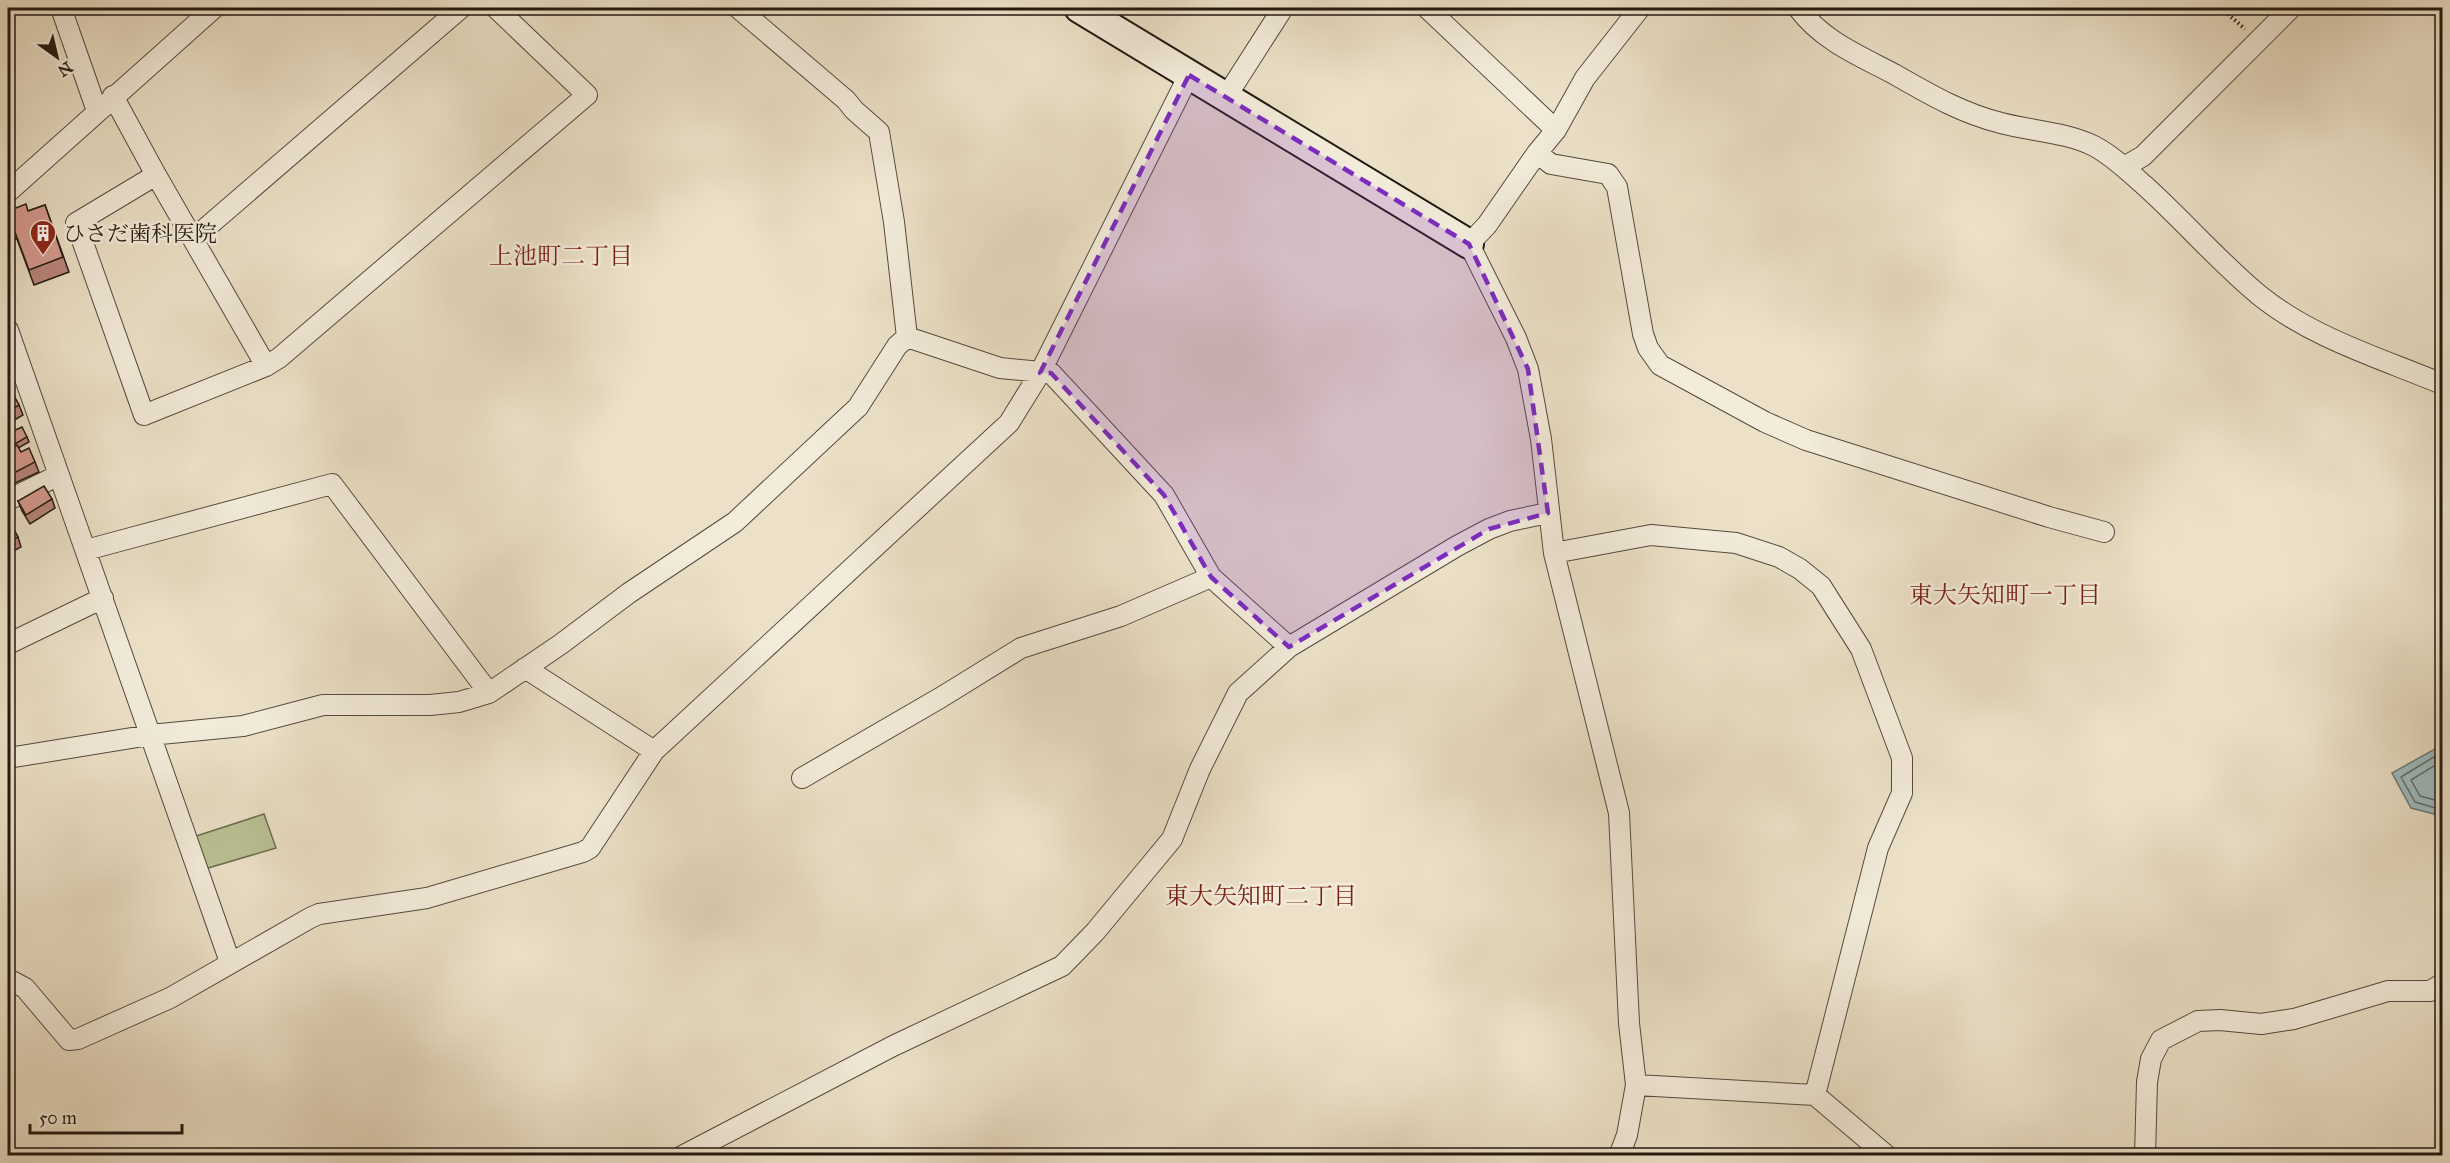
<svg xmlns="http://www.w3.org/2000/svg" width="2450" height="1163" viewBox="0 0 2450 1163" font-family="'IM FELL Great Primer','Noto Serif JP',serif">
<style>
.green{fill:#bac294;stroke:#6e6e52;stroke-width:1.5}
.water{fill:#9dbbc0;stroke:#6b7a7a;stroke-width:1.5}
.lines{fill:none;stroke-linecap:round;stroke-linejoin:round}
.shore{stroke:#5f6a68;stroke-width:1.5}
.street-casing{stroke:#544b3e;stroke-width:22}
.secondary-casing{stroke:#211910;stroke-width:32}
.path{stroke:#211910;stroke-width:4;stroke-dasharray:1.5 3;stroke-linecap:butt}
.street{stroke:#f3ecdb;stroke-width:20}
.secondary{stroke:#f3ecdb;stroke-width:28}
.wall{fill:#ba867e;stroke:#211910;stroke-width:1.5}
.building{fill:#d89c92;stroke:#211910;stroke-width:1.5}
.marked{fill:#7b2cbf;fill-opacity:0.2;stroke:#7b2cbf;stroke-width:4.5;stroke-dasharray:12 8;stroke-linejoin:round}
.labels{text-anchor:middle;dominant-baseline:central;stroke-width:5;stroke-linejoin:round;paint-order:stroke}
.poi-label{font-size:22px;fill:#211910;stroke:#f3ecdb;text-anchor:start}
.neighbourhood-label{font-size:24px;fill:#7a1f14;stroke:#f3ecdb}
</style>
<rect width="100%" height="100%" fill="#ece1c8"/>
<filter id="stains"><feTurbulence type="fractalNoise" baseFrequency=".00333" numOctaves="4"/><feColorMatrix values="0 0 0 0 .2 0 0 0 0 .09 0 0 0 0 .02 0 0 0 .5 -.17"/></filter>
<radialGradient id="worn" r=".72"><stop offset=".6" stop-color="#630" stop-opacity="0"/><stop offset="1" stop-color="#630" stop-opacity=".3"/></radialGradient>
<path class="green" d="M264 814 276 848 198 871 187 839Z"/>
<path class="water" d="M2442 745V816L2411 808 2392 773Z"/>
<g class="lines">
<path class="shore" d="M2442 752 2401 777 2415 802 2442 810
M2442 761 2411 780 2420 796 2442 802"/>
<g class="street-casing">
<path id="street" d="M61 8 97 111
M738 8 846 100 854 110 879 132 894 222 907 337
M1427 8 1556 130
M1798 8C1823 41 1858 55 1894 74 1929 94 1961 113 2001 123 2031 131 2066 132 2094 146 2113 156 2128 171 2144 185 2183 220 2218 261 2259 295 2312 338 2380 358 2442 384
M113 96 156 175 266 366
M1226 97 1283 8
M1537 153 1551 164 1608 174 1617 187 1643 334 1648 348 1660 365 1765 422 1806 440 2049 517 2104 532
M2124 167 2143 156 2291 8
M156 175 76 223 144 415 266 366 279 358 587 95 496 8
M8 192 214 8
M193 239 461 8
M8 330 230 962
M8 500 59 475
M86 550 332 484 489 693
M1554 553 1651 535 1736 543 1779 557 1800 569 1821 586 1861 649 1902 758V793L1878 848 1815 1095
M8 644 103 598
M654 751 1009 423 1040 373 1189 75
M8 758 150 735 243 726 323 705H430L459 702 489 693 561 644 629 593 735 522 858 407 897 346 907 337 1000 368 1051 373 1164 495 1211 577 1289 647
M802 778 940 698 1021 648 1121 616 1211 577
M8 979 25 988 69 1040 78 1039 170 998 310 918 319 914 427 898 583 852 590 848 654 751 525 668
M1636 1085 1815 1095 1887 1156
M682 1156 893 1046 1062 966 1095 932 1172 839 1200 769 1238 693 1289 647 1457 546 1489 529 1510 521 1548 513
M1619 1156 1627 1135 1636 1085 1629 1023 1619 813 1554 553 1541 439 1528 369 1516 338 1469 244 1487 225 1537 153 1556 130 1585 78 1640 8
M2145 1156 2147 1082 2151 1059 2161 1040 2198 1021 2220 1020 2261 1024 2294 1019 2388 991H2430L2442 984"/>
</g>
<g class="secondary-casing">
<path id="secondary" d="M1079 8 1469 244"/>
</g>
<path class="path" d="M2221 8 2245 29"/>
<use href="#street" class="street"/>
<use href="#secondary" class="secondary"/>
</g>
<path class="wall" d="M8 142 14 161 8 163Z
M45 205 69 272 34 285 17 239 13 240 8 226 28 211Z
M8 385 19 405 23 415 8 424Z
M8 431 9 433 27 437 29 442 18 448 21 452 35 462 39 472 15 483 8 467Z
M52 499 55 508 30 524 22 511 18 501Z
M8 520 18 537 21 547 8 554Z"/>
<path class="building" d="M26 204 28 211 45 205 63 257 29 270 12 224 8 226V211Z
M8 385 19 405 8 412Z
M22 427 27 437 8 448V431L9 433Z
M17 445 21 452 29 448 35 462 12 474 8 465V450Z
M44 486 52 499 26 515 18 501Z
M8 519 18 537 8 543Z"/>
<path class="marked" d="M1189 75 1469 244 1528 369 1548 513 1489 529 1289 647 1211 577 1164 495 1051 373H1040Z"/>
<defs>
<g id="building-pin" transform="scale(1.35)"><path d="M0 17L-7.5 6A9.5 9.5 0 1 1 7.5 6Z" fill="#8f2418" stroke="#f3ecdb"/><path d="M-4-6H4V6H1V3H-1V6H-4ZM-2.5-4.3h1.7v1.8h-1.7ZM.8-4.3h1.7v1.8H.8ZM-2.5-1h1.7V.8h-1.7ZM.8-1h1.7V.8H.8Z" fill="#fff"/></g>
</defs>
<g fill-rule="evenodd">
<use href="#building-pin" x="43" y="233"/>
</g>
<g class="labels">
<g class="poi-label">
<text x="63" y="233">ひさだ歯科医院</text>
</g>
<g class="neighbourhood-label">
<text x="561" y="256">上池町二丁目</text>
<text x="2005" y="595">東大矢知町一丁目</text>
<text x="1261" y="896">東大矢知町二丁目</text>
</g>
</g>
<rect width="2450" height="1163" fill="none" stroke="#ece1c8" stroke-width="30"/>
<rect x="9" y="9" width="2432" height="1145" fill="none" stroke="#211910" stroke-width="3"/>
<rect x="15" y="15" width="2420" height="1133" fill="none" stroke="#211910" stroke-width="1.5"/>
<g transform="translate(57 57) rotate(146)" stroke="#f3ecdb" stroke-width="4.5" paint-order="stroke">
<path d="M0-4.5L10 22L0 15L-10 22Z" fill="#211910"/>
<text y="-9" font-size="16" font-weight="bold" text-anchor="middle" fill="#211910">N</text>
</g>
<path d="M30 1124v9h152v-9" fill="none" stroke="#211910" stroke-width="3"/>
<text x="39" y="1124" font-size="18" fill="#211910" stroke="#f3ecdb" stroke-width="4.5" paint-order="stroke">50 m</text>
<rect width="100%" height="100%" filter="url(#stains)"/>
<rect width="100%" height="100%" fill="url(#worn)"/>
</svg>
